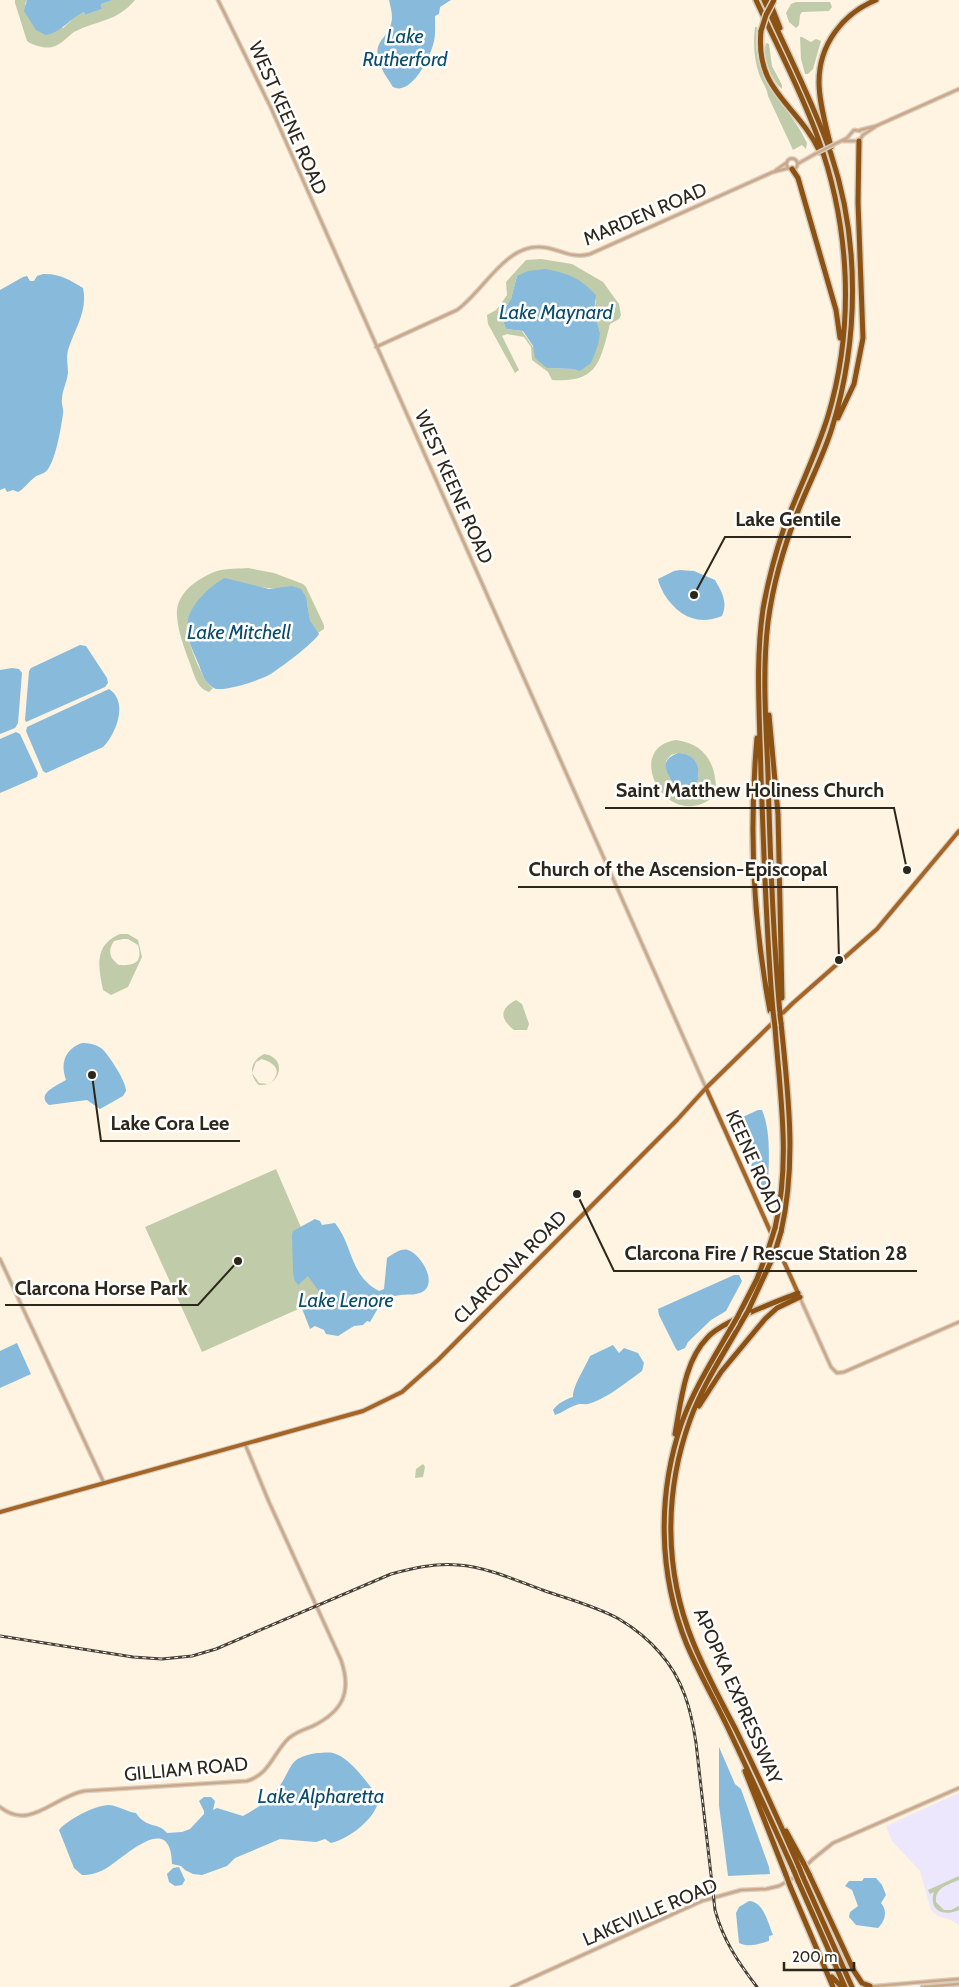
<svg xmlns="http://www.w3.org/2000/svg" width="959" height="1987" viewBox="0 0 959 1987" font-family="Cabin,sans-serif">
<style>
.education{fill:#ece7fd}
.green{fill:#c0cca9;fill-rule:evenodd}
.water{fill:#87badb}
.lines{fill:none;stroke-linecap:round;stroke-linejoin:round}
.minor-casing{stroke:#d9cebe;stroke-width:5}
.major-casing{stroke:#d9cebe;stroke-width:6}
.highway-casing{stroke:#d9cebe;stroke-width:8}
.minor{stroke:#cca88a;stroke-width:2.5}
.major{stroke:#a56526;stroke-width:4}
.highway{stroke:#8c5213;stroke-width:5}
.rail-casing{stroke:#494136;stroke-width:3}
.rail{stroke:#fff;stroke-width:1;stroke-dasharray:4;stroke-linecap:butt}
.minor-bridge-casing{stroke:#d9cebe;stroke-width:5;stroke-linecap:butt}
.highway-bridge-casing{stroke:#d9cebe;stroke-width:8;stroke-linecap:butt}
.minor-bridge{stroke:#cca88a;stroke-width:2.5}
.highway-bridge{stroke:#8c5213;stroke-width:5}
.labels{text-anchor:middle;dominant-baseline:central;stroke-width:5;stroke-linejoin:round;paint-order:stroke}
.street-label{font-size:19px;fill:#2d261b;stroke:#fff}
.water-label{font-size:20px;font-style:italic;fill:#0a4c6d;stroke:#fff}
.leader{fill:none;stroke:#2d261b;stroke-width:2}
.callout-dot{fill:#2d261b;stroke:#fff;stroke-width:2}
.callout-label{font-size:20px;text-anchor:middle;font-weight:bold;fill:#2d261b;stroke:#fff;stroke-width:5;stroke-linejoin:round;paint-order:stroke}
</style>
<rect width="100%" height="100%" fill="#fff3e2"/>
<path class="education" d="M959 1793V1925L951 1920 938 1916 931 1910 920 1871 892 1841 886 1826Z"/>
<path class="green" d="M15 0H27L25 4 63 28 78 14 84 12 85 15 102 9 101 4 113 0H135C117 22 97 20 74 32 67 37 61 45 52 47 45 49 32 45 27 41L15 3Z
M796 2H830L832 7 829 11 802 12 800 15 799 25 796 28 789 22 786 13 791 4Z
M755 27H757C750 84 786 98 807 143L806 149 802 145 793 150 768 96C767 88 762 82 759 74 754 58 753 43 755 27Z
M800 37H802L811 42 816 39 821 41 813 69 808 74H805L801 59Z
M766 43 769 44 772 66 782 85V89C771 80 762 56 766 43Z
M541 259 572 264 603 282 619 304 621 315 619 319 610 324C600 362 598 383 552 380L548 372 532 360 531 347 524 337 507 334 502 336 519 370 515 373 488 324 487 315 496 310 500 305 507 295 506 282 526 260ZM517 276 596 300 594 311 600 333 574 369 547 368 522 331 506 329 501 315 511 299Z
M248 568 274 573 303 584 306 587 324 625V629L318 633 310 620 307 603 279 589 258 587 204 594C197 603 189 612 187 624 185 637 202 681 213 688L209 692C196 688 194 673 189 661 184 647 178 632 177 616 175 593 198 578 217 571 227 568 239 569 248 568Z
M676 740C707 744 717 766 716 795 668 837 621 748 676 740ZM678 753C692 753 699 764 699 777L666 770V761L671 755Z
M120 934H128L138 940 142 957 128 987 111 995 103 990C98 966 94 945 120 934ZM123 939H128L138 945C143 962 135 966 119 965 110 958 107 952 114 941Z
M516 1000 522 1004 529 1024 527 1030H514C500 1019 499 1009 516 1000Z
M264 1054C288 1057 281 1087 259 1085 248 1075 250 1061 264 1054ZM262 1059C271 1062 282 1068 274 1079 273 1081 270 1083 268 1084 265 1084 262 1083 259 1083L252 1073 256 1062Z
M276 1169 330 1295 202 1352 145 1227Z
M423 1464 425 1467 423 1477 415 1478 416 1469Z
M959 1876V1880C948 1885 935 1887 936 1902L944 1910H951L959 1906V1910C944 1917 928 1911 934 1892L930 1894 928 1890Z"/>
<path class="water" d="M27 0H113L101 4 102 9 85 15 84 12C70 18 62 32 46 35L36 30 24 11Z
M389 0H451L440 7 439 14 435 16C435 26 436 36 433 45 429 59 411 96 393 87 389 80 383 73 381 66 372 44 382 43 390 27 394 18 391 9 389 0Z
M545 269C568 273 580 278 596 295L594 311 600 333 598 345 591 363 580 371 574 369 547 368 535 358 533 346 523 331 506 329 501 315 511 299 517 276 528 271Z
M43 274C59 273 70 280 83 288 88 311 75 328 68 350 66 359 68 364 68 373 67 382 62 391 62 399 61 404 64 409 63 414 61 428 56 458 48 469 45 474 39 474 35 477 28 482 25 488 18 492L13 490 7 492 5 488 0 490V290L23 277 27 276 30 281H34L37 276Z
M680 570 694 571 715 580C722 592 728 602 722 616 697 626 678 616 664 594 662 589 659 585 658 579L674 571Z
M225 578 269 589 292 586 301 589 306 597 310 620 319 634C314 643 279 669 269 675 257 681 230 690 216 689 206 685 202 674 199 665 194 653 187 640 187 628 186 608 209 586 225 578Z
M80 645 86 646 107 678 108 683 105 687 26 722 25 720 29 671 31 668Z
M12 668 19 669 22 673 18 723 15 728 0 734V670Z
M109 689C129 702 116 734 103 747L46 773 43 771 26 731 27 727Z
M16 732 20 734 38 773 37 777 0 793V739Z
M678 753C696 753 703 770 696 785L686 789 677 788C667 774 657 761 678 753Z
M82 1043C88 1043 95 1044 101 1048 108 1053 127 1083 126 1091L123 1096 100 1109 87 1100 49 1105C35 1094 58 1085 66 1080 60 1063 65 1049 82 1043Z
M758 1110H762C771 1131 769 1161 768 1183L762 1189 733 1125 734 1121Z
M315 1219 320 1221 322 1225 335 1223C354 1247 349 1275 379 1291L384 1289 387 1258C393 1254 401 1248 408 1250 420 1254 435 1278 426 1289 418 1298 403 1292 393 1297V1306L391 1307 387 1303H381L370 1322 367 1321 363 1325 354 1326 338 1336 326 1334 324 1330 315 1326 310 1329 301 1306 320 1297 318 1290 308 1276 298 1285 294 1279 293 1271 292 1236 293 1231Z
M734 1275H739L742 1281 726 1311 711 1320 688 1342 685 1348 678 1351 676 1349 659 1315 658 1309Z
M17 1343 31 1374 0 1388V1351Z
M613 1345 619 1353 624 1348 638 1353 644 1363 642 1371C628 1381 605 1400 588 1404 584 1405 580 1403 576 1405 569 1407 562 1413 555 1415L553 1410C558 1403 566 1399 573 1397 572 1387 586 1366 590 1356Z
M719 1747 735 1784 741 1789 769 1867 770 1874 728 1876 719 1805Z
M317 1753C322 1753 329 1752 333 1753 350 1757 369 1785 379 1798 377 1818 349 1839 331 1843L325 1839 316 1842 280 1839 235 1858 227 1866 202 1875 193 1874 185 1870 181 1866 172 1864C171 1808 122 1860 105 1869 97 1873 91 1875 82 1875L74 1868 59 1830C67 1820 95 1805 109 1805 119 1806 127 1812 136 1813 146 1829 159 1822 167 1833L182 1832 190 1829 204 1814V1811L199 1801 204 1797H211L215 1801 213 1810 217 1808 243 1816C257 1808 270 1800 279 1787 294 1765 288 1758 317 1753Z
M179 1867 185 1880 182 1885 175 1886 169 1882 167 1874 173 1868Z
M864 1878H876L882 1885 886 1895 881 1903C888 1911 885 1921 878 1928L856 1925 849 1917 850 1912 858 1906 852 1890 845 1886 849 1881H862Z
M749 1901C764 1902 768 1923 773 1935L769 1936V1941C759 1944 749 1948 739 1943L736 1913 739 1907Z"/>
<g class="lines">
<g class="minor-casing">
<path id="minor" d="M218 0 271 108 706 1088
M860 130 876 126 959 89
M843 141H859L863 135 875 127
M835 144 847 138 854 130 860 131
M786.5 164a5.5 5.5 0 1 1 11 0a5.5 5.5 0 1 1-11 0Z
M799 163 815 154
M776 170 786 163
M376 347 457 310C482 292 505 247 537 247 557 246 569 260 590 254L773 172 789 168
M0 1259 104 1483
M800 1298 831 1367 837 1373 844 1372 959 1322
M0 1807C30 1831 53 1797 84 1791L247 1781C270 1774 273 1753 289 1738 296 1732 305 1729 313 1726 343 1711 352 1692 341 1660L269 1502 245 1444
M801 1871 813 1859 833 1843 959 1788
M512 1987 702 1901 741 1890 766 1889 779 1886 795 1877
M864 1987 959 1979
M922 1987 959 1984"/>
</g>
<g class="major-casing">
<path id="major" d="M706 1088 798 1293
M0 1512 363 1411 402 1392 438 1360 677 1120 706 1088 793 1003 877 929 959 831"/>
</g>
<g class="highway-casing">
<path id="highway" d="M756 0C777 46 801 91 818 138 850 227 855 325 828 416 816 455 798 490 784 528 775 554 768 581 763 609 755 664 760 720 761 776 764 854 766 933 773 1011
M764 0C786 51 813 101 831 154 860 241 859 340 832 428 823 457 809 483 798 511 784 546 773 584 768 622 762 672 766 724 768 774 770 855 773 935 780 1015
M769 0 780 28
M761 31C755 92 797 103 820 152
M831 147C826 126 819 103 819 82 819 45 842 14 876 0
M792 169 798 178 836 310 840 338
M838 418 854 384 863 338 858 202 859 141
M769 715 778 814 782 998
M757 738C749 828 753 922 770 1011
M775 1027C780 1095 791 1161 775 1228
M781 1232C797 1163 788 1093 781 1023
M748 1311 774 1255
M738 1316 757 1279 768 1250
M741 1323C723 1355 702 1386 690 1420 664 1492 664 1571 693 1642 705 1672 721 1701 736 1730 758 1775 779 1821 799 1867
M731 1328C713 1359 694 1389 682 1422 657 1494 658 1574 687 1645 699 1673 714 1699 727 1726 750 1774 772 1823 794 1871
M699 1406 721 1372 765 1319 777 1308 800 1297
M675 1434C681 1402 684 1361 708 1337 723 1321 776 1302 798 1293
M745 1771 786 1875
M786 1831 804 1864
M809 1874 854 1971 862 1983 870 1986
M803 1877 852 1987
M798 1881 845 1987
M790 1886 833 1987
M832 1977 842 1987"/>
</g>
<use href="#minor" class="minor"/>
<use href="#major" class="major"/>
<use href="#highway" class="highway"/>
<g class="rail-casing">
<path id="rail" d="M0 1636 133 1657 162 1659 192 1656 216 1649 391 1574C413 1568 435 1563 458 1565 488 1567 520 1582 548 1592 572 1600 597 1607 619 1619 634 1628 649 1640 660 1653 683 1679 691 1709 696 1743L715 1910C723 1940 738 1962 757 1987"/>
</g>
<use href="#rail" class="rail"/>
<g class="minor-bridge-casing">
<path id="minor-bridge" d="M815 154 835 144"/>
</g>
<g class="highway-bridge-casing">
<path id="highway-bridge" d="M761 31 766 15 774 0
M773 1011 775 1027
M780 1015 781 1023
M768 1250 775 1228
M774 1255 781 1232
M741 1323 748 1311
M731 1328 738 1316
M804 1864 809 1874
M799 1867 803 1877
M794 1871 798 1881
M786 1875 790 1886"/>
</g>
<use href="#minor-bridge" class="minor-bridge"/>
<use href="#highway-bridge" class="highway-bridge"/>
</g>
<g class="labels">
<g class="street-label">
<text transform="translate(288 118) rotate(66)">WEST KEENE ROAD</text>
<text transform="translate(645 214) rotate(-23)">MARDEN ROAD</text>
<text transform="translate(454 487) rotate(66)">WEST KEENE ROAD</text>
<text transform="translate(754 1162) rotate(66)">KEENE ROAD</text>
<text transform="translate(510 1267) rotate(-45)">CLARCONA ROAD</text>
<text transform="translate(738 1696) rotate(66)">APOPKA EXPRESSWAY</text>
<text transform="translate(186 1769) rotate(-5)">GILLIAM ROAD</text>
<text transform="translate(650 1912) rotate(-23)">LAKEVILLE ROAD</text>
</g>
<g class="water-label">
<text x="405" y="36">Lake<tspan x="405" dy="23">Rutherford</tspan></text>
<text x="556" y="312">Lake Maynard</text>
<text x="239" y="632">Lake Mitchell</text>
<text x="346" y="1300">Lake Lenore</text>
<text x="321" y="1796">Lake Alpharetta</text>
</g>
</g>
<path class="leader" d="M694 595L725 537H851M907 870L894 808H605M839 960L837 887H518M92 1075L101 1141H240M577 1194L614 1271H917M238 1261L198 1305H5"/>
<g class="callout-dot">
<circle cx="694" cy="595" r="5"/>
<circle cx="907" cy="870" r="5"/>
<circle cx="839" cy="960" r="5"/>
<circle cx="92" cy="1075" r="5"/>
<circle cx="577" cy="1194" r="5"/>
<circle cx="238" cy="1261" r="5"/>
</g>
<g class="callout-label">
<text x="788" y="526">Lake Gentile</text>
<text x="750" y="797">Saint Matthew Holiness Church</text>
<text x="678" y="876">Church of the Ascension-Episcopal</text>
<text x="170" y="1130">Lake Cora Lee</text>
<text x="766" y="1260">Clarcona Fire / Rescue Station 28</text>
<text x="101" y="1295">Clarcona Horse Park</text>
</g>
<path d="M784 1962v8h70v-8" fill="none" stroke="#2d261b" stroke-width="2.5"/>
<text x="792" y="1962" font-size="15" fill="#2d261b" stroke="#ffffff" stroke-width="4" paint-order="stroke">200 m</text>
</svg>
